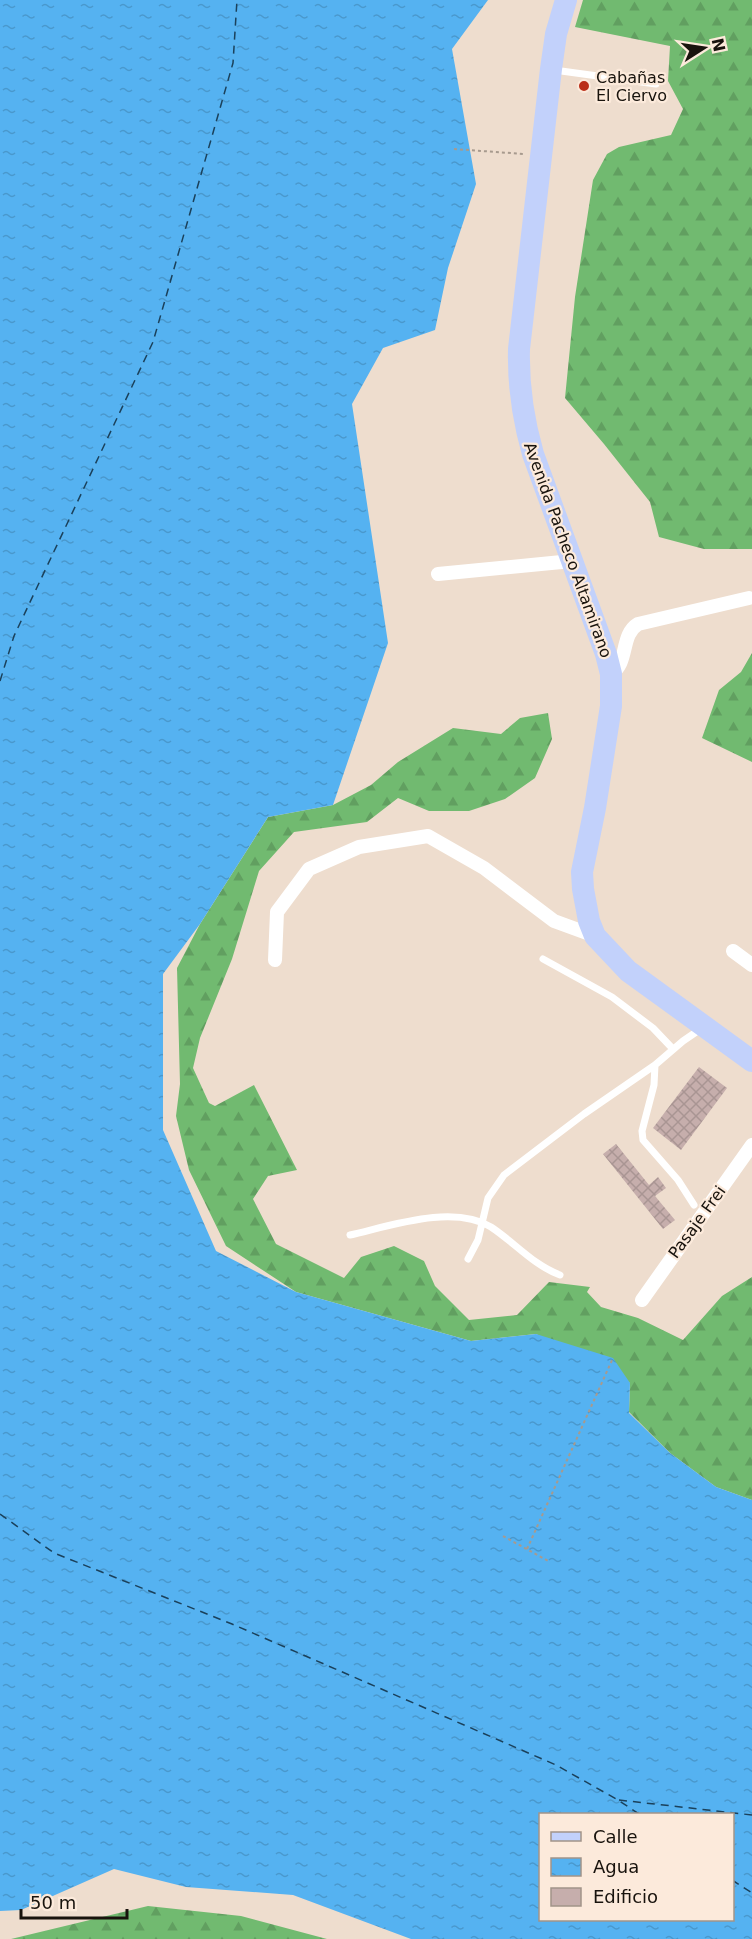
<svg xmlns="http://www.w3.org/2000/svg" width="752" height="1939" viewBox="0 0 752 1939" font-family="'DejaVu Sans',sans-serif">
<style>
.forest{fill:url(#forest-firs)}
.water{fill:url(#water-ripples);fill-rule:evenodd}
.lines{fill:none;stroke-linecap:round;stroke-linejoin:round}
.ferry{stroke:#1b415b;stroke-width:1.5;stroke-dasharray:8 6;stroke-linecap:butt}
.building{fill:url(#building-cross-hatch)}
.path{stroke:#a79a8e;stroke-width:2;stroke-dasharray:3 3;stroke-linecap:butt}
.service{stroke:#fff;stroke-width:7}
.minor{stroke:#fff;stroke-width:14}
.primary{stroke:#c2d1fb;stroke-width:22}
.poi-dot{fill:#ba2e18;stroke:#fceadb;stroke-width:2}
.labels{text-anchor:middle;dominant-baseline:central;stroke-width:4.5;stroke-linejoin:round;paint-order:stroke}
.poi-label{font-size:16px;fill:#18130d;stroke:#fceadb;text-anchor:start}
.street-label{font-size:16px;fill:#18130d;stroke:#fceadb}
</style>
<defs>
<pattern id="forest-firs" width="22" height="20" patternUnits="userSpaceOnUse" patternTransform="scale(1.5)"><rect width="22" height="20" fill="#71ba70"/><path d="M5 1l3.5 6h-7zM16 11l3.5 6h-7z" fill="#619f60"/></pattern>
<pattern id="water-ripples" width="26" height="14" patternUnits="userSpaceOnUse" patternTransform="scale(1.5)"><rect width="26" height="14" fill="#55b2f1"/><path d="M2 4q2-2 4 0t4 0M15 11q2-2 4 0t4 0" fill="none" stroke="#4998cd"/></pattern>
<pattern id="building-cross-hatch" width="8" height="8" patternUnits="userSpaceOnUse" patternTransform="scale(1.5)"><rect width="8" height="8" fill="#c6aeac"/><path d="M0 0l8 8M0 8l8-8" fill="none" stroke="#a99593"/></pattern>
</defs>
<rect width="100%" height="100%" fill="#eeddce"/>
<path class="forest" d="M583 0H752V549H704L659 537 650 502 604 444 565 398 575 297 593 180 607 154 619 147 671 135 683 109 668 81 670 46 575 27Z
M752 653V762L702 738 719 690 741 672Z
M548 713 552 739 535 778 505 799 469 811H429L398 798 367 822 294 832 259 871 232 959 200 1038 193 1068 209 1103 215 1106 254 1085 297 1170 268 1176 253 1199 276 1244 344 1278 361 1257 394 1246 424 1261 435 1286 469 1320 517 1315 549 1282 590 1287 587 1292 601 1307 638 1318 683 1340 722 1296 752 1277V1500L716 1487 670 1453 629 1412 630 1383 536 1334 471 1341 296 1292 226 1246 189 1170 176 1116 180 1084 177 968 200 924 268 817 333 805 371 785 398 762 453 728 501 734 520 718Z
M148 1906 241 1916 327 1939H11Z"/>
<path class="water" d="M0 0H488L452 49 476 184 448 268 435 330 383 348 352 404 388 643 333 805 268 817 200 924 163 974V1130L216 1251 296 1292 471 1341 536 1334 613 1358 630 1383 629 1413 670 1453 716 1487 752 1500V1939H411L293 1895 186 1887 114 1869 21 1910 0 1911ZM540 1814H732V1920H540Z"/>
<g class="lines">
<path class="ferry" d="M0 681 14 636 153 342 233 63 237 0
M0 1514 54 1553 232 1624 556 1765 618 1800 639 1814
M619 1800 752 1815
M732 1880 752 1893"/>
</g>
<path class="building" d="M699 1067 727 1088 681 1150 653 1128Z
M616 1144 649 1185 658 1177 666 1188 655 1196 675 1220 663 1229 603 1154Z"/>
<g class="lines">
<path class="path" d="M454 149 524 154
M503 1536 550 1562
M527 1549 613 1358"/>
<path class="service" d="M554 70 656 84
M543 959 612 997 653 1028 673 1049
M694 1205 678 1180 643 1140 642 1131 654 1085 655 1065 683 1041 702 1028
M350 1235C390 1226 453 1204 491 1227 514 1242 533 1265 560 1275
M468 1259 478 1240 488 1198 504 1175 584 1114 655 1065"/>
<path class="minor" d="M438 574 572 561
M611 674C629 663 620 635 638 624L749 598
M733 951 752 965
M275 960 277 912 309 869 359 847 428 836 484 868 554 921 595 936
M642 1300 752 1145"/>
<path class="primary" d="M566 0 556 34 551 69 519 349C518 386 523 419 533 454L606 654 611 674V706L595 808 582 872 583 889 589 921 595 936 628 971 752 1061"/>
</g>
<circle class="poi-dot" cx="584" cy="86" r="6"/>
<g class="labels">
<g class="poi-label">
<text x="596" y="77">Cabañas<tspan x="596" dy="18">El Ciervo</tspan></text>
</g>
<g class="street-label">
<text transform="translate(568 550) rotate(70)">Avenida Pacheco Altamirano</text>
<text transform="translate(697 1222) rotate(-54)">Pasaje Frei</text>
</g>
</g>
<rect x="539" y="1813" width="195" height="108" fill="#fceadb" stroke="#a19489" stroke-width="1.5"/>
<rect x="551" y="1832" width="30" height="9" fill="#c2d1fb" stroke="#a19489" stroke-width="1.5"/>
<text x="593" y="1843" font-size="18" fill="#18130d">Calle</text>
<rect x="551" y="1858" width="30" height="18" fill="url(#water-ripples)" stroke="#a19489" stroke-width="1.5"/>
<text x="593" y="1873" font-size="18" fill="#18130d">Agua</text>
<rect x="551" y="1888" width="30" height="18" fill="#c6aeac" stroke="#a19489" stroke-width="1.5"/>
<text x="593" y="1903" font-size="18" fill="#18130d">Edificio</text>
<g transform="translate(704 48) rotate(78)" stroke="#fceadb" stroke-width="4.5" paint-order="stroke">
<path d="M0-4.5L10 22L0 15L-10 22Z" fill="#18130d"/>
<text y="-9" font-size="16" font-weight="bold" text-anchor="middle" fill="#18130d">N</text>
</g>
<path d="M21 1909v9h106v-9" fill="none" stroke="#18130d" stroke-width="3"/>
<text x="30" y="1909" font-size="18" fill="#18130d" stroke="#fceadb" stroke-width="4.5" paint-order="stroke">50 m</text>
</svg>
